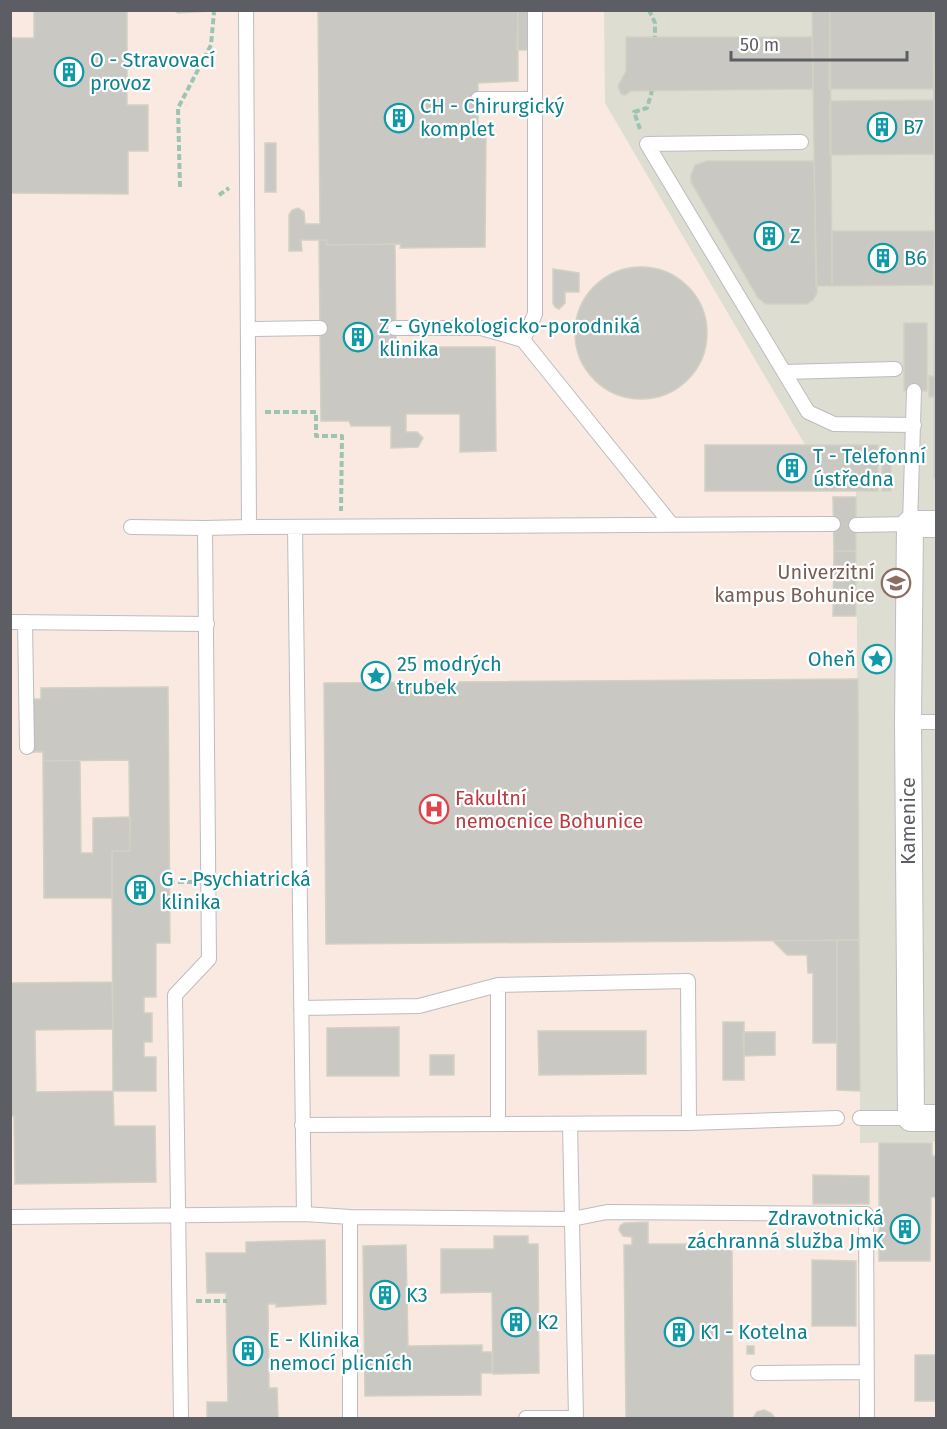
<svg xmlns="http://www.w3.org/2000/svg" width="947" height="1429" viewBox="0 0 947 1429" font-family="'Fira Sans',sans-serif">
<style>
.education{fill:#deddd2}
.medical{fill:#fae9e1}
.building{fill:#c9c8c2;stroke:#d2d1c3;stroke-width:1.5}
.lines{fill:none;stroke-linecap:round;stroke-linejoin:round}
.lane-casing{stroke:#bcbcc2;stroke-width:16}
.street-casing{stroke:#bcbcc2;stroke-width:28}
.path{stroke:#9cc4b1;stroke-width:4;stroke-dasharray:6 3;stroke-linecap:butt}
.lane{stroke:#fff;stroke-width:14}
.street{stroke:#fff;stroke-width:26}
.labels{text-anchor:middle;dominant-baseline:central;stroke-width:4.5;stroke-linejoin:round;paint-order:stroke}
.culture-label{font-size:20px;fill:#0d838f;stroke:#fff;text-anchor:start}
.education-label{font-size:20px;fill:#785e54;stroke:#fff;text-anchor:end}
.health-label{font-size:20px;fill:#be3a42;stroke:#fff;text-anchor:start}
.street-label{font-size:20px;fill:#5c5e64;stroke:#fff}
</style>
<rect width="100%" height="100%" fill="#eeeee4"/>
<path class="education" d="M604 11H936V1142L860 1143 856 497V491L878 445H805L604 103Z"/>
<path class="medical" d="M10 11H604L605 103 805 445H878V491H856V497L860 1143 936 1142V1418H11Z"/>
<path class="building" d="M34 10H127V105H148V151H128V194L10 193V38H34Z
M173 10H227L178 13Z
M318 10H518V81L478 83V137H486L485 247 400 248 401 244 327 245 326 240H301L302 251H289V215L292 210 298 208 304 212 305 224H320Z
M528 10 530 14 531 50H517L518 15 519 11Z
M812 10H830L832 286H816Z
M830 10H933L934 89H829Z
M933 10H936V478H934V397H929V376H934L935 231Z
M626 37H812L813 89 631 91 625 95 621 94 618 86 626 71Z
M934 100V154L830 155V101Z
M265 143H276V192H265Z
M707 161H814L817 293 813 300 807 304H766L758 298 691 182V175L695 165Z
M832 231H935L933 285 832 286Z
M319 240H326L327 245 395 244 396 347H495L496 451 460 452V414H406V432H417L423 438 418 447 391 448V426H351L349 421H321Z
M575 333a66 66 0 1 1 132 0a66 66 0 1 1-132 0Z
M553 269 579 273V292H565V303L559 309 555 307 553 303Z
M904 323H927V391H904Z
M705 445H878V491H705Z
M882 451H891V491H882Z
M833 497H856V551H834Z
M834 551H856V616H833Z
M858 679 859 940 326 944 324 683Z
M168 687 170 943H156V997H144V1013H152V1042H144V1057H156V1091H113L112 851H130L129 760 43 761V752H29V699H41V688Z
M43 761H80L81 853H93V818L130 817V851H112V898H44Z
M837 940V1043H813V973H808L807 955H787L773 941Z
M837 940H859L860 1091 837 1090Z
M112 982 113 1029 35 1030 36 1092 113 1091 114 1126H155L156 1182 15 1184 14 1116H10V983Z
M723 1022H744V1080H723Z
M399 1027V1076H327V1028Z
M538 1031H646V1074L539 1075Z
M743 1032H775V1055L744 1056Z
M430 1055H454V1075H430Z
M879 1143H932V1156H936V1197H931L930 1261H879Z
M813 1175 869 1176V1204H813Z
M648 1222V1244H732L733 1418H626L624 1245H632V1237L623 1236 619 1230 620 1226 624 1223Z
M494 1236H528V1244H538L539 1373 493 1374 492 1292 441 1293V1249H494Z
M325 1240 326 1304 276 1307V1304H268L269 1388H277L278 1418H207V1402H228L226 1293H207L206 1253H246V1242Z
M406 1245 408 1346 482 1345V1352H492V1373H481V1395L365 1396 363 1246Z
M812 1260 856 1261V1326H812Z
M747 1346H754V1354H747Z
M915 1355H936V1401H915Z
M764 1410 771 1413 775 1418H753L757 1412Z"/>
<g class="lines">
<g class="lane-casing">
<path id="lane" d="M246 10 249 527 833 524
M478 99H535
M801 142 647 144 808 412 834 424 914 425
M395 328H481L523 340 672 525
M248 329 320 328
M523 340 535 314V10
M784 372 895 369
M856 525 910 524 914 391
M131 527 205 528
M295 527 304 1214
M10 622 207 624
M25 622 27 747
M908 722H936
M498 985V1124
M301 1008 419 1006 498 985 688 981 689 1123
M860 1118H911
M570 1124 576 1418
M302 1125 689 1123 837 1118
M10 1217 304 1214 350 1217 572 1219 607 1212 866 1214 867 1418
M350 1217V1418
M758 1373 866 1372
M181 1418 175 995 209 959 205 528 249 527
M526 1418H576"/>
</g>
<g class="street-casing">
<path id="street" d="M936 524H910L908 722 911 1118H936"/>
</g>
<path class="path" d="M649 10 655 23V37
M640 129 634 112 647 108 652 91
M180 187 178 108 211 45 214 12
M219 195 229 188
M265 412H316V436H342L341 511
M169 882H193
M196 1301H227"/>
<use href="#lane" class="lane"/>
<use href="#street" class="street"/>
</g>
<defs>
<g id="building-ring" transform="scale(1.5)"><circle r="9.5" fill="#fff" stroke="#0f9aa8" stroke-width="1.5"/><path d="M-4-6H4V6H1V3H-1V6H-4ZM-2.5-4.3h1.7v1.8h-1.7ZM.8-4.3h1.7v1.8H.8ZM-2.5-1h1.7V.8h-1.7ZM.8-1h1.7V.8H.8Z" fill="#0f9aa8"/></g>
<g id="university-ring" transform="scale(1.5)"><circle r="9.5" fill="#fff" stroke="#8d6e63" stroke-width="1.5"/><path d="M0-5L7-2L0 1L-7-2ZM-4 1L0 2.5L4 1V4Q0 6-4 4Z" fill="#8d6e63"/></g>
<g id="sight-ring" transform="scale(1.5)"><circle r="9.5" fill="#fff" stroke="#0f9aa8" stroke-width="1.5"/><path d="M0-6L1.8-2.2L6-1.7L2.9 1.2L3.7 5.4L0 3.3L-3.7 5.4L-2.9 1.2L-6-1.7L-1.8-2.2Z" fill="#0f9aa8"/></g>
<g id="hospital-ring" transform="scale(1.5)"><circle r="9.5" fill="#fff" stroke="#e0444e" stroke-width="1.5"/><path d="M-5-5h3v3.5h4V-5h3V5h-3V1.5h-4V5h-3Z" fill="#e0444e"/></g>
</defs>
<g fill-rule="evenodd">
<use href="#building-ring" x="69" y="72"/>
<use href="#building-ring" x="399" y="118"/>
<use href="#building-ring" x="882" y="127"/>
<use href="#building-ring" x="769" y="236"/>
<use href="#building-ring" x="883" y="258"/>
<use href="#building-ring" x="358" y="337"/>
<use href="#building-ring" x="792" y="468"/>
<use href="#university-ring" x="896" y="583"/>
<use href="#sight-ring" x="877" y="659"/>
<use href="#sight-ring" x="376" y="676"/>
<use href="#hospital-ring" x="434" y="809"/>
<use href="#building-ring" x="140" y="890"/>
<use href="#building-ring" x="905" y="1229"/>
<use href="#building-ring" x="385" y="1295"/>
<use href="#building-ring" x="516" y="1322"/>
<use href="#building-ring" x="679" y="1332"/>
<use href="#building-ring" x="248" y="1351"/>
</g>
<g class="labels">
<g class="culture-label">
<text x="90" y="60">O - Stravovací<tspan x="90" dy="23">provoz</tspan></text>
<text x="420" y="106">CH - Chirurgický<tspan x="420" dy="23">komplet</tspan></text>
<text x="903" y="127">B7</text>
<text x="790" y="236">Z</text>
<text x="904" y="258">B6</text>
<text x="379" y="326">Z - Gynekologicko-porodniká<tspan x="379" dy="23">klinika</tspan></text>
<text x="813" y="456">T - Telefonní<tspan x="813" dy="23">ústředna</tspan></text>
<text x="856" y="659" text-anchor="end">Oheň</text>
<text x="397" y="664">25 modrých<tspan x="397" dy="23">trubek</tspan></text>
<text x="161" y="879">G - Psychiatrická<tspan x="161" dy="23">klinika</tspan></text>
<text x="884" y="1218" text-anchor="end">Zdravotnická<tspan x="884" dy="23">záchranná služba JmK</tspan></text>
<text x="406" y="1295">K3</text>
<text x="537" y="1322">K2</text>
<text x="700" y="1332">K1 - Kotelna</text>
<text x="269" y="1340">E - Klinika<tspan x="269" dy="23">nemocí plicních</tspan></text>
</g>
<g class="education-label">
<text x="875" y="572">Univerzitní<tspan x="875" dy="23">kampus Bohunice</tspan></text>
</g>
<g class="health-label">
<text x="455" y="798">Fakultní<tspan x="455" dy="23">nemocnice Bohunice</tspan></text>
</g>
<g class="street-label">
<text transform="translate(908 821) rotate(-90)">Kamenice</text>
</g>
</g>
<rect width="947" height="1429" fill="none" stroke="#5c5e64" stroke-width="24"/>
<path d="M731 51v9h176v-9" fill="none" stroke="#5c5e64" stroke-width="3"/>
<text x="740" y="51" font-size="18" fill="#5c5e64" stroke="#ffffff" stroke-width="4.5" paint-order="stroke">50 m</text>
</svg>
